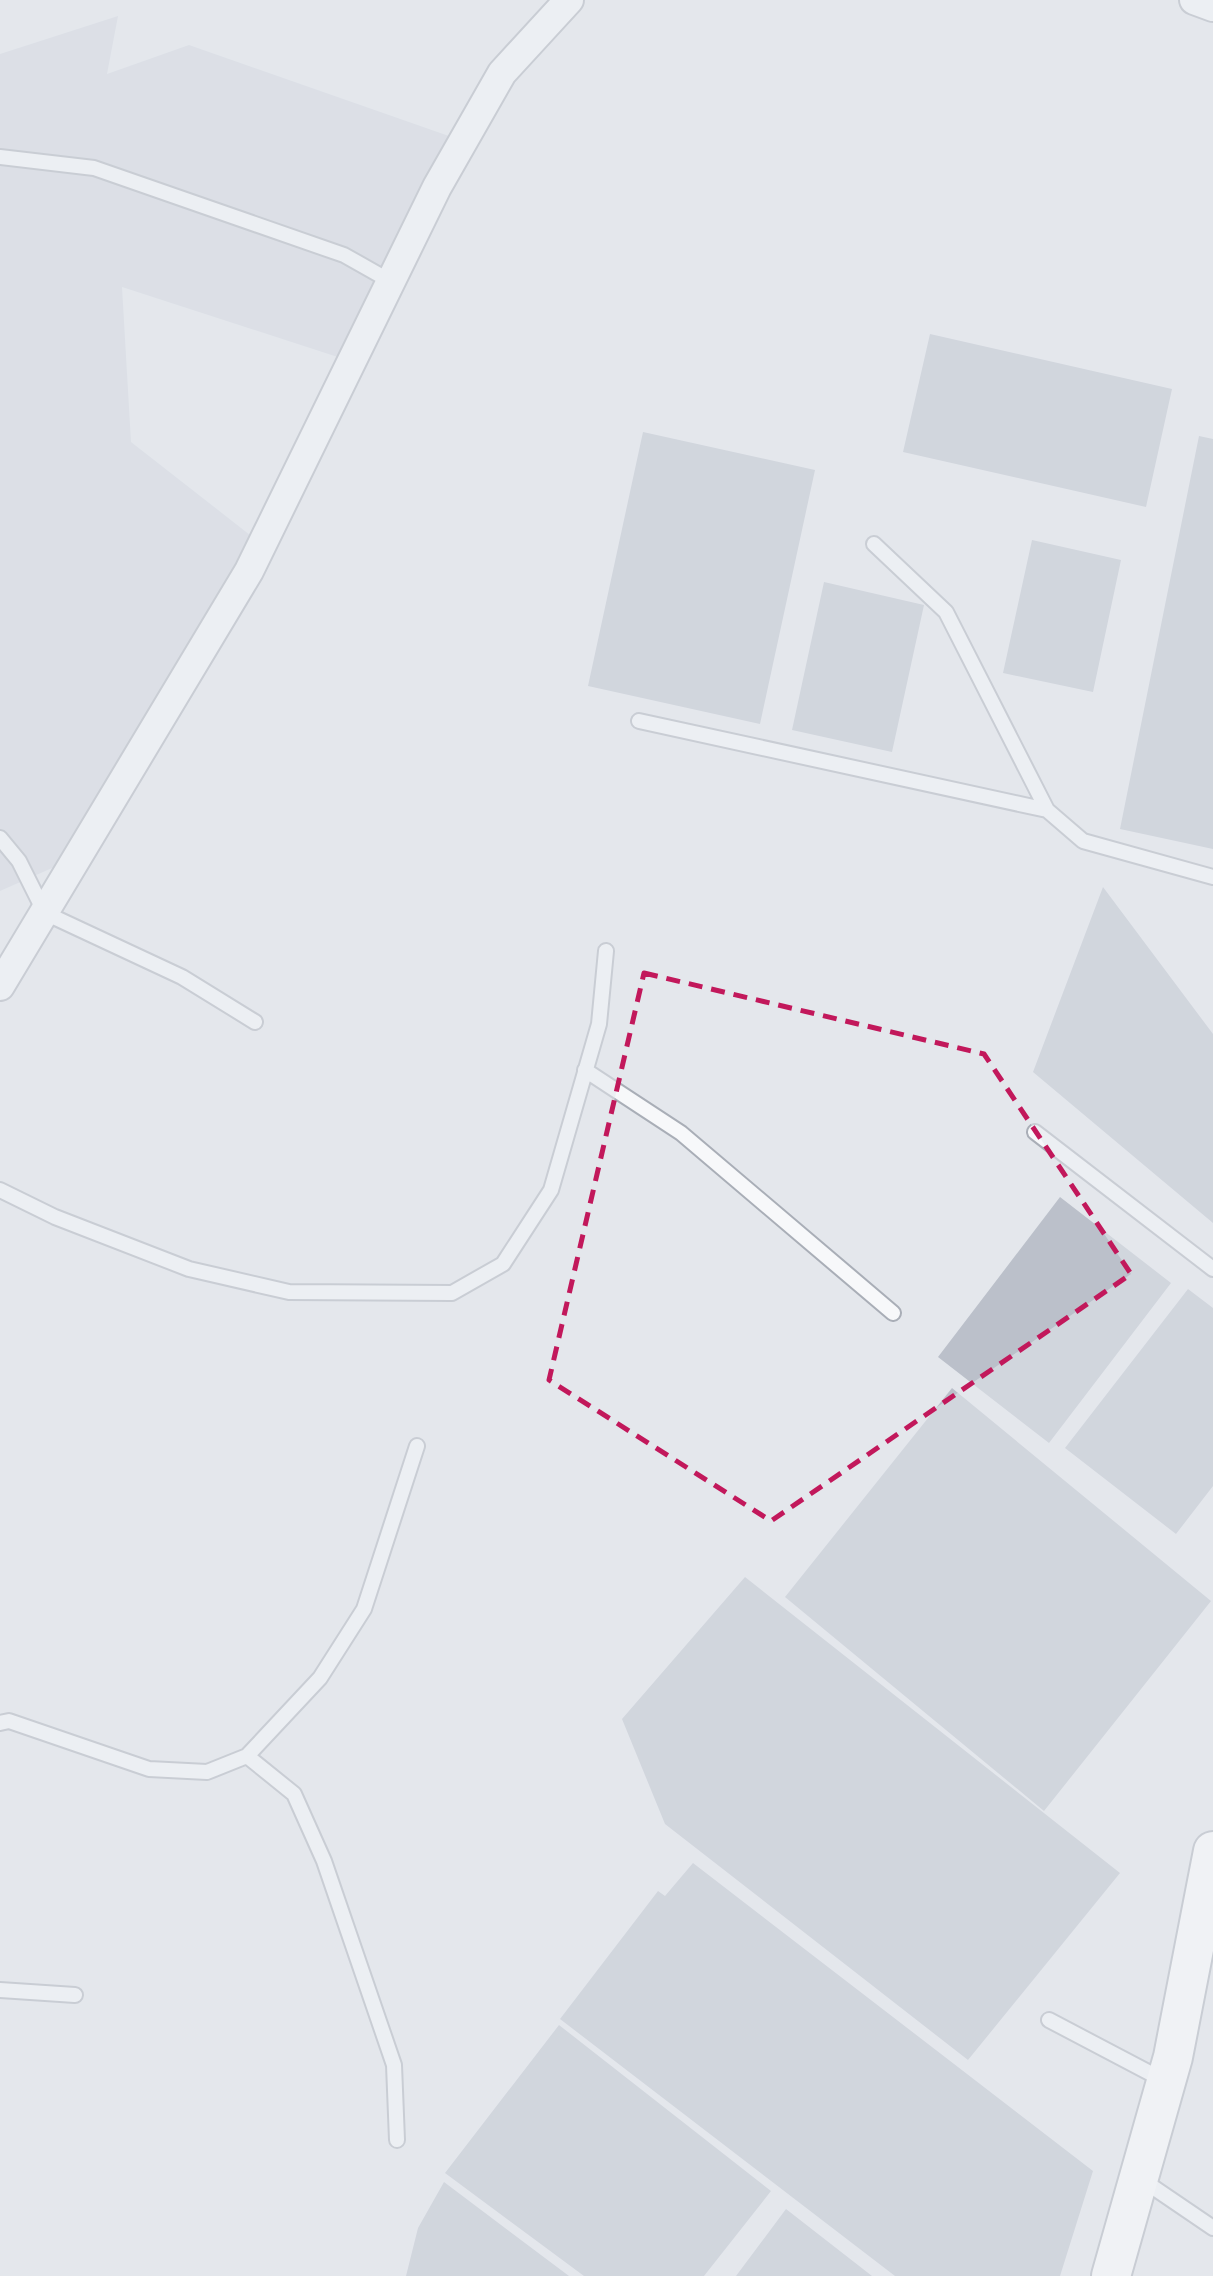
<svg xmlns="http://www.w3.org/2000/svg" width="1213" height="2276" viewBox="0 0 1213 2276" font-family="Montserrat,sans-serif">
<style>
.built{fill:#d2d6de}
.building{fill:#bbc0ca}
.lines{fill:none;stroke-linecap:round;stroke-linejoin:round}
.lane-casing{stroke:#a9aeb7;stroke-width:18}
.street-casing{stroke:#a9aeb7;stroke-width:32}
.secondary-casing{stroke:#a9aeb7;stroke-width:42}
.lane{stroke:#f7f8fa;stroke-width:14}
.street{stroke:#f7f8fa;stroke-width:28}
.secondary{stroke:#fff;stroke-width:38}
.marked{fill:none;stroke:#c2185b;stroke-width:5;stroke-dasharray:14 9;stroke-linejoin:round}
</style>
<rect width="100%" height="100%" fill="#e4e7ec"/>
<path class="built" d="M118 16 107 74 189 45 466 142 353 362 122 287 131 442 268 549 167 737 68 861 0 891V54Z"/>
<path class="building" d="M930 334 1172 389 1146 507 903 452Z
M643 432 815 470 760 724 588 686Z
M1199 436 1213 439V849L1120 829Z
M1032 540 1121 560 1093 692 1003 673Z
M824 582 924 605 892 752 792 730Z
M1103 887 1213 1034V1223L1033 1072Z
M1060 1197 1171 1283 1049 1443 938 1357Z
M1188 1289 1213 1308V1486L1176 1534 1065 1448Z
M952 1388 1211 1601 1044 1811 785 1597Z
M745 1577 1120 1873 968 2060 665 1824 622 1719Z
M693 1863 1093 2171 1060 2276H895L560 2019 658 1891 665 1896Z
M559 2025 771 2191 704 2276H584L445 2173Z
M444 2182 569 2276H406L418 2228Z
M786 2209 872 2276H736Z"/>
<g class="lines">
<g class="lane-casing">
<path id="lane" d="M0 157 94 168 344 255 390 281
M874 544 946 612 1047 810
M639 721 1047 810 1083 841 1213 877
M0 838 19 861 45 913 182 977 255 1022
M585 1070 681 1133 893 1313
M1035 1132 1213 1269
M0 1190 55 1217 189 1269 289 1292 452 1293 503 1264 551 1190 599 1024 606 951
M0 1723 9 1721 149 1769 207 1772 247 1756 320 1678 364 1609 417 1446
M247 1756 294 1794 324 1861 394 2065 397 2140
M0 1990 75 1995
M1049 2020 1165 2081
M1141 2179 1213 2228"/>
</g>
<g class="street-casing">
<path id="street" d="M1194 0 1213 7
M0 986 249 571 437 187 502 73 569 0"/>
</g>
<g class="secondary-casing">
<path id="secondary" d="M1111 2276 1173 2057 1213 1851"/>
</g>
<use href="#lane" class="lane"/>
<use href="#street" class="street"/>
<use href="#secondary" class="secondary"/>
</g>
<path d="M0 0H1213V2276H0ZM644 973 984 1054 1131 1274 771 1521 549 1380Z" fill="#e4e7ec" fill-opacity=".55" fill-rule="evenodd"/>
<path class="marked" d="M644 973 984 1054 1131 1274 771 1521 549 1380Z"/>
</svg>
